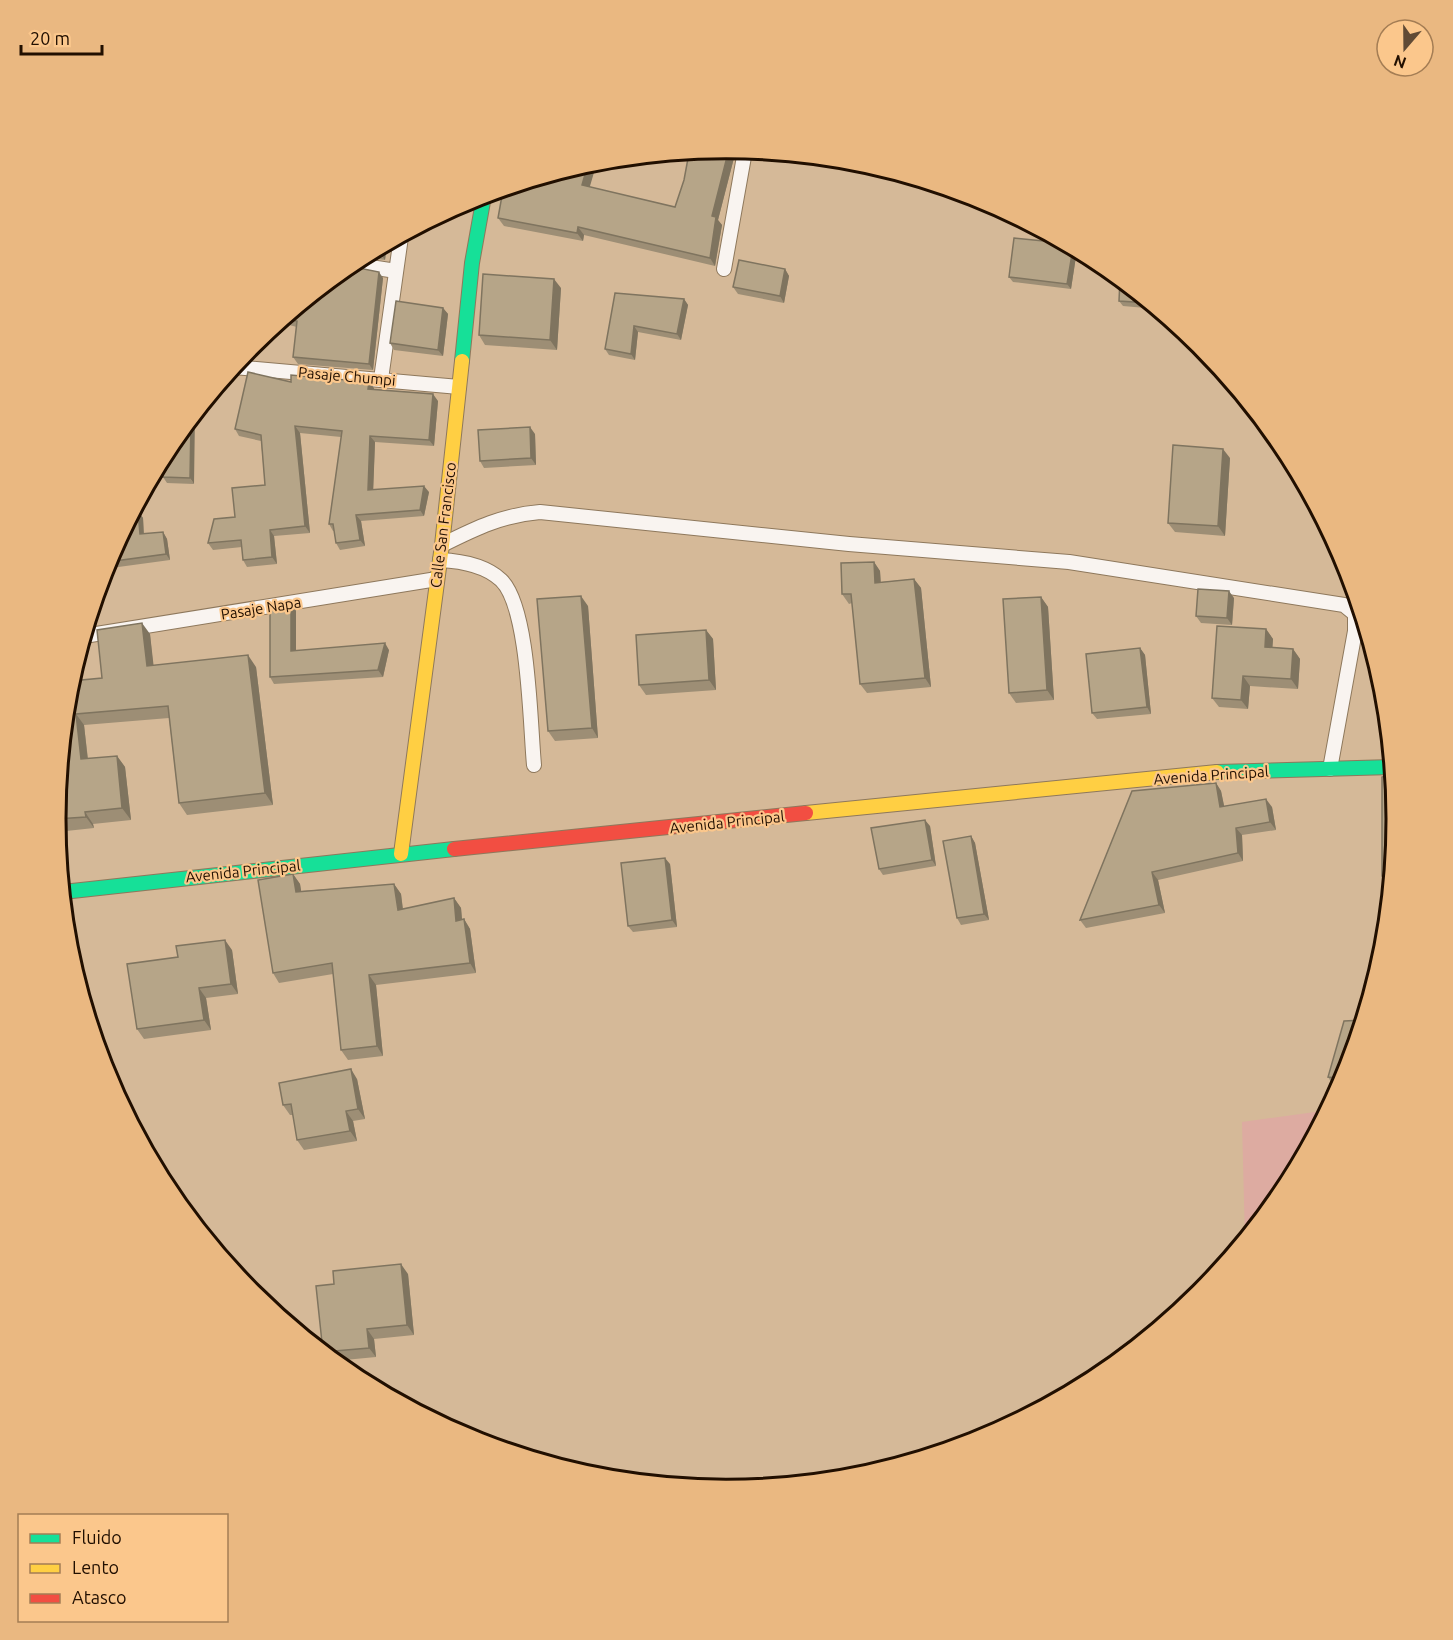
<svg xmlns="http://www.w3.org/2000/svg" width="1453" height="1640" viewBox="0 0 1453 1640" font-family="Ubuntu,sans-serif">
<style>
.green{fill:#ddaba1}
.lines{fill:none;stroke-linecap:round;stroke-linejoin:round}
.lane-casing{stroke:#8e785c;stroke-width:16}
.fast-casing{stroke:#8e785c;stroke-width:16}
.slow-casing{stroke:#8e785c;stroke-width:16}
.jam-casing{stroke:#8e785c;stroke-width:16}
.lane{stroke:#f9f4f0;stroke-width:14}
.fast{stroke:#16e098;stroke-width:14}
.slow{stroke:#ffcf43;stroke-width:14}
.jam{stroke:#f24e42;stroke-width:14}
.wall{fill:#9d8e75}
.shaded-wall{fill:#7f745f}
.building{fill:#b6a588;stroke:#7f745f;stroke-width:1.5}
.labels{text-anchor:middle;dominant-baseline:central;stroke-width:4.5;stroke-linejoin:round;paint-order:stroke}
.street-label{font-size:15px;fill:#210f00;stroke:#fbc78c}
.rim{fill:none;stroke:#210f00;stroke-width:3}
</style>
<rect width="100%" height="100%" fill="#d5b998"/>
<path class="green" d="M1329 1110 1284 1193 1245 1241 1242 1122Z"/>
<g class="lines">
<g class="lane-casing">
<path id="lane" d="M351 264 396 271
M724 269 745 151
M234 367 459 387
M381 379 401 237
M444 544C476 528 503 515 540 512L849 544 1069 562 1344 605 1355 614V631L1330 769
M440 560C461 561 485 565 501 580 529 607 530 723 534 765
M84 636 437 579"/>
</g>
<g class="fast-casing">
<path id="fast" d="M462 361 472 263 484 196
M1217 772 1392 767
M63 892 454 849"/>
</g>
<g class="slow-casing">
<path id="slow" d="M806 813 1217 772
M401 854 442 545 462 361"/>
</g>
<g class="jam-casing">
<path id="jam" d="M454 849 806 813"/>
</g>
<use href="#lane" class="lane"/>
<use href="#fast" class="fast"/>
<use href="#slow" class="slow"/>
<use href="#jam" class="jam"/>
</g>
<path class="wall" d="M727 149 736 150 718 220 722 225 715 266 584 235 583 241 504 226 498 218 597 162 589 187 675 207 684 180Z
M1064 243 1077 250 1071 289 1013 282 1009 277Z
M387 244 385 260 363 257Z
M349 266 383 278 373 370 298 364 293 357 297 327 285 324 282 321Z
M785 269 789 276 784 303 738 294 733 287Z
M1120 279 1157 309 1123 306 1119 301Z
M561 288 557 350 485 345 479 335Z
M615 293 684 299 688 305 681 340 638 332 635 360 609 355 605 349Z
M443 308 448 314 443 356 394 350 390 343Z
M291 382 374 388V390L438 401 434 446 375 442 373 489 429 492 424 516 361 521 365 546 340 550 336 543 334 531H333L329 524 341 437 300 433 310 533 274 536 277 564 247 567 243 560 242 547 213 550 208 543 235 517 265 485 261 441 239 436 235 429Z
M535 434 536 465 484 468 480 461Z
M169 447 194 484 167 483 163 477Z
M1230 458 1225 536 1175 532 1168 523Z
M134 511H138L143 518 144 534 163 532 167 539 170 560 111 568 107 562Z
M874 562 880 571 881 582 914 579 921 588 931 687 867 693 860 684 852 603 849 604 842 594Z
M1041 597 1048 607 1054 700 1016 703 1009 693Z
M1234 598 1232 625 1201 623 1196 616Z
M291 604 296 611V651L389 650 383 677 274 684 270 677Z
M588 606 598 738 555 741 548 731Z
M1266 629 1273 639 1272 647 1293 649 1300 659 1298 689 1250 686 1248 709 1219 707 1212 698Z
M706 630 713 639 716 690 646 695 639 685Z
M150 634 153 665 256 667 273 805 187 815 179 803 169 718 84 725 88 759 117 756 125 767 131 820 93 824 94 828 57 832 56 820 68 689 102 678Z
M1140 648 1145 655 1151 714 1097 719 1092 713Z
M1216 783 1221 791 1224 806 1272 807 1276 830 1242 835 1243 861 1158 880 1165 913 1086 928 1080 920Z
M1397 820 1391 885H1388L1382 876Z
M930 826 936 866 883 875 879 869Z
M971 836 975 843 989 920 961 925 957 918Z
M670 864 677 927 633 932 628 926Z
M293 874 300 884 301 891 394 884 401 894 403 909 454 898 461 908 462 920 464 919 470 929 476 973 376 985 383 1056 348 1060 341 1050 333 974 279 983 273 973Z
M232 950 238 994 206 998 211 1030 144 1039 137 1029Z
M1328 1077H1346L1342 1086 1333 1085Z
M357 1079 365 1119 353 1121 357 1141 304 1150 297 1140 293 1115H290L283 1105Z
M408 1274 414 1335 374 1339 376 1357 334 1361 325 1354 323 1352 334 1284Z"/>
<path class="shaded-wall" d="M729 149 736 150 718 220 722 225 715 266 710 258 712 216Z
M597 162 588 193 582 185 588 164Z
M578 227 584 235 583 241 577 233Z
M387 244 385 260 381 254 382 247Z
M1073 248 1077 250 1071 289 1067 284Z
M785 269 789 276 784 303 780 296Z
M379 272 383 278 373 370 369 364Z
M554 279 561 288 557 350 550 340Z
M684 299 688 305 681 340 677 334Z
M443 308 448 314 443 356 438 350Z
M634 326 638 332 635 360 631 354Z
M369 382 374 388 373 396 368 389Z
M433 394 438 401 434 446 429 440Z
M195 415 194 484 190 478 191 420Z
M295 426 300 433 310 533 305 526Z
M530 427 535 434 536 465 531 458Z
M370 436 375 442 373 496 368 490Z
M1223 449 1230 458 1225 536 1218 526Z
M424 486 429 492 424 516 420 510Z
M138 511 143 518 144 541 140 534Z
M356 515 361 521 365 546 360 540Z
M270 530 274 536 277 564 272 557Z
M163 532 167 539 170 560 166 554Z
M874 562 880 571 881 592 875 583Z
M914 579 921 588 931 687 925 678Z
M1229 591 1234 598 1232 625 1227 618Z
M581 596 588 606 598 738 592 728Z
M1041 597 1048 607 1054 700 1047 690Z
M291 604 296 611V658L291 651Z
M142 623 150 634 155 678 147 666Z
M1266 629 1273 639 1272 656 1265 647Z
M706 630 713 639 716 690 709 680Z
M385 643 389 650 383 677 378 670Z
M1140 648 1145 655 1151 714 1147 707Z
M1293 649 1300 659 1298 689 1291 679Z
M248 655 256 667 273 805 265 793Z
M1243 676 1250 686 1248 709 1241 700Z
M76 714 84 725 89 771 81 759Z
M117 756 125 767 131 820 122 808Z
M1216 783 1221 791 1226 815 1220 807Z
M1266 799 1272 807 1276 830 1270 822Z
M85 812 93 824 94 828 86 817Z
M925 820 930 826 936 866 932 860Z
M1236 828 1242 835 1243 861 1238 853Z
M971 836 975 843 989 920 984 914Z
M665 858 670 864 677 927 672 920Z
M1152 872 1158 880 1165 913 1159 905Z
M293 874 300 884 303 902 296 892Z
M394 884 401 894 404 920 398 910Z
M454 898 461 908 463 931 456 921Z
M464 919 470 929 476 973 470 963Z
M225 940 232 950 238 994 231 984Z
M369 975 376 985 383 1056 377 1046Z
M199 988 206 998 211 1030 204 1020Z
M351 1069 357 1079 365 1119 358 1109Z
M346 1111 353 1121 357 1141 350 1131Z
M401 1264 408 1274 414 1335 407 1325Z
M367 1329 374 1339 376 1357 369 1348Z"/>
<path class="building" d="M729 149 712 216 716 217 710 258 578 227 577 233 498 218 503 190 588 164 582 185 675 207 684 180 689 153Z
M1014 238 1064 243 1073 248 1067 284 1009 277Z
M382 247 381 254 371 253Z
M739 260 785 269 780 296 733 287Z
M349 266 379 272 369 364 293 357 297 321 285 319Z
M483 274 554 279 550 340 479 335Z
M1120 279 1150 303 1119 301Z
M615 293 684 299 677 334 634 326 631 354 605 349Z
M396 301 443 308 438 350 390 343Z
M248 372 291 382V375L369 382 368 389 433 394 429 440 370 436 368 490 424 486 420 510 356 515 360 540 336 543 333 524H329L342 431 295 426 305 526 270 530 272 557 243 560 241 540 208 543 214 519 235 517 232 488 265 485 261 435 235 429Z
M191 420 190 478 163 477V457L169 447Z
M530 427 531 458 480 461 478 430Z
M1173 445 1223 449 1218 526 1168 523Z
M134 511H138L140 534 163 532 166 554 107 562Z
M874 562 875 583 914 579 925 678 860 684 851 594H842L841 563Z
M1198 589 1229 591 1227 618 1196 616Z
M581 596 592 728 548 731 537 599Z
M1041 597 1047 690 1009 693 1003 599Z
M291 604V651L385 643 378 670 270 677V608Z
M142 623 147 666 248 655 265 793 179 803 168 706 76 714 81 759 117 756 122 808 85 812 86 817 56 819 68 689 71 681 102 678 97 630Z
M1217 626 1266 629 1265 647 1293 649 1291 679 1243 676 1241 700 1212 698Z
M706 630 709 680 639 685 636 635Z
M1140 648 1147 707 1092 713 1086 654Z
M1393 774 1397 820 1392 876H1382V777Z
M1216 783 1220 807 1266 799 1270 822 1236 828 1238 853 1152 872 1159 905 1080 920 1132 791Z
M925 820 932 860 879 869 871 828Z
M971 836 984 914 957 918 943 841Z
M665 858 672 920 628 926 621 863Z
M293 874 296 892 394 884 398 910 454 898 456 921 464 919 470 963 369 975 377 1046 341 1050 332 963 273 973 258 880Z
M225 940 231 984 199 988 204 1020 137 1029 127 964 178 957 176 946Z
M1364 1020 1345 1079 1328 1077 1344 1021Z
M351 1069 358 1109 346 1111 350 1131 297 1140 291 1104 283 1105 279 1083Z
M401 1264 407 1325 367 1329 369 1348 323 1352 316 1286 334 1284 333 1271Z"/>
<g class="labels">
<g class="street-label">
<text transform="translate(347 376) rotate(5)">Pasaje Chumpi</text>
<text transform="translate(443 525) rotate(-83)">Calle San Francisco</text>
<text transform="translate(261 608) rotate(-9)">Pasaje Napa</text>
<text transform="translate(1211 775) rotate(-4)">Avenida Principal</text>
<text transform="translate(727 822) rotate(-6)">Avenida Principal</text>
<text transform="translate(243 871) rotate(-6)">Avenida Principal</text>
</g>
</g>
<path d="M0 0H1453V1640H0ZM66 819a660 660 0 1 1 1320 0a660 660 0 1 1-1320 0Z" fill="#eab881" fill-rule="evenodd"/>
<path class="rim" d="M66 819a660 660 0 1 1 1320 0a660 660 0 1 1-1320 0Z"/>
<rect x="18" y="1514" width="210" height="108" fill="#fbc78c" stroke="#a47d54" stroke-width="1.5"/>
<rect x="30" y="1534" width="30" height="9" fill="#16e098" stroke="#a47d54" stroke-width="1.5"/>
<text x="72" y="1544" font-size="18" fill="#210f00">Fluido</text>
<rect x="30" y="1564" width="30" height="9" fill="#ffcf43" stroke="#a47d54" stroke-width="1.5"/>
<text x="72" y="1574" font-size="18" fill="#210f00">Lento</text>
<rect x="30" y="1594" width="30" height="9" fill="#f24e42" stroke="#a47d54" stroke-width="1.5"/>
<text x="72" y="1604" font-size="18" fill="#210f00">Atasco</text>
<g transform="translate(1405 48) rotate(200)"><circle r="28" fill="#fbc78c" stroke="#a47d54" stroke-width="1.5"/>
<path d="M0-4.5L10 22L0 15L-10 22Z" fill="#604a35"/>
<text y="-9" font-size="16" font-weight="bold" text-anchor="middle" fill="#210f00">N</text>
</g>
<path d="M21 45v9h81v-9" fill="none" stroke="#210f00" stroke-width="3"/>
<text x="30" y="45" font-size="18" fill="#210f00" stroke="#fbc78c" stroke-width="4.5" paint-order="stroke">20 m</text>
</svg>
